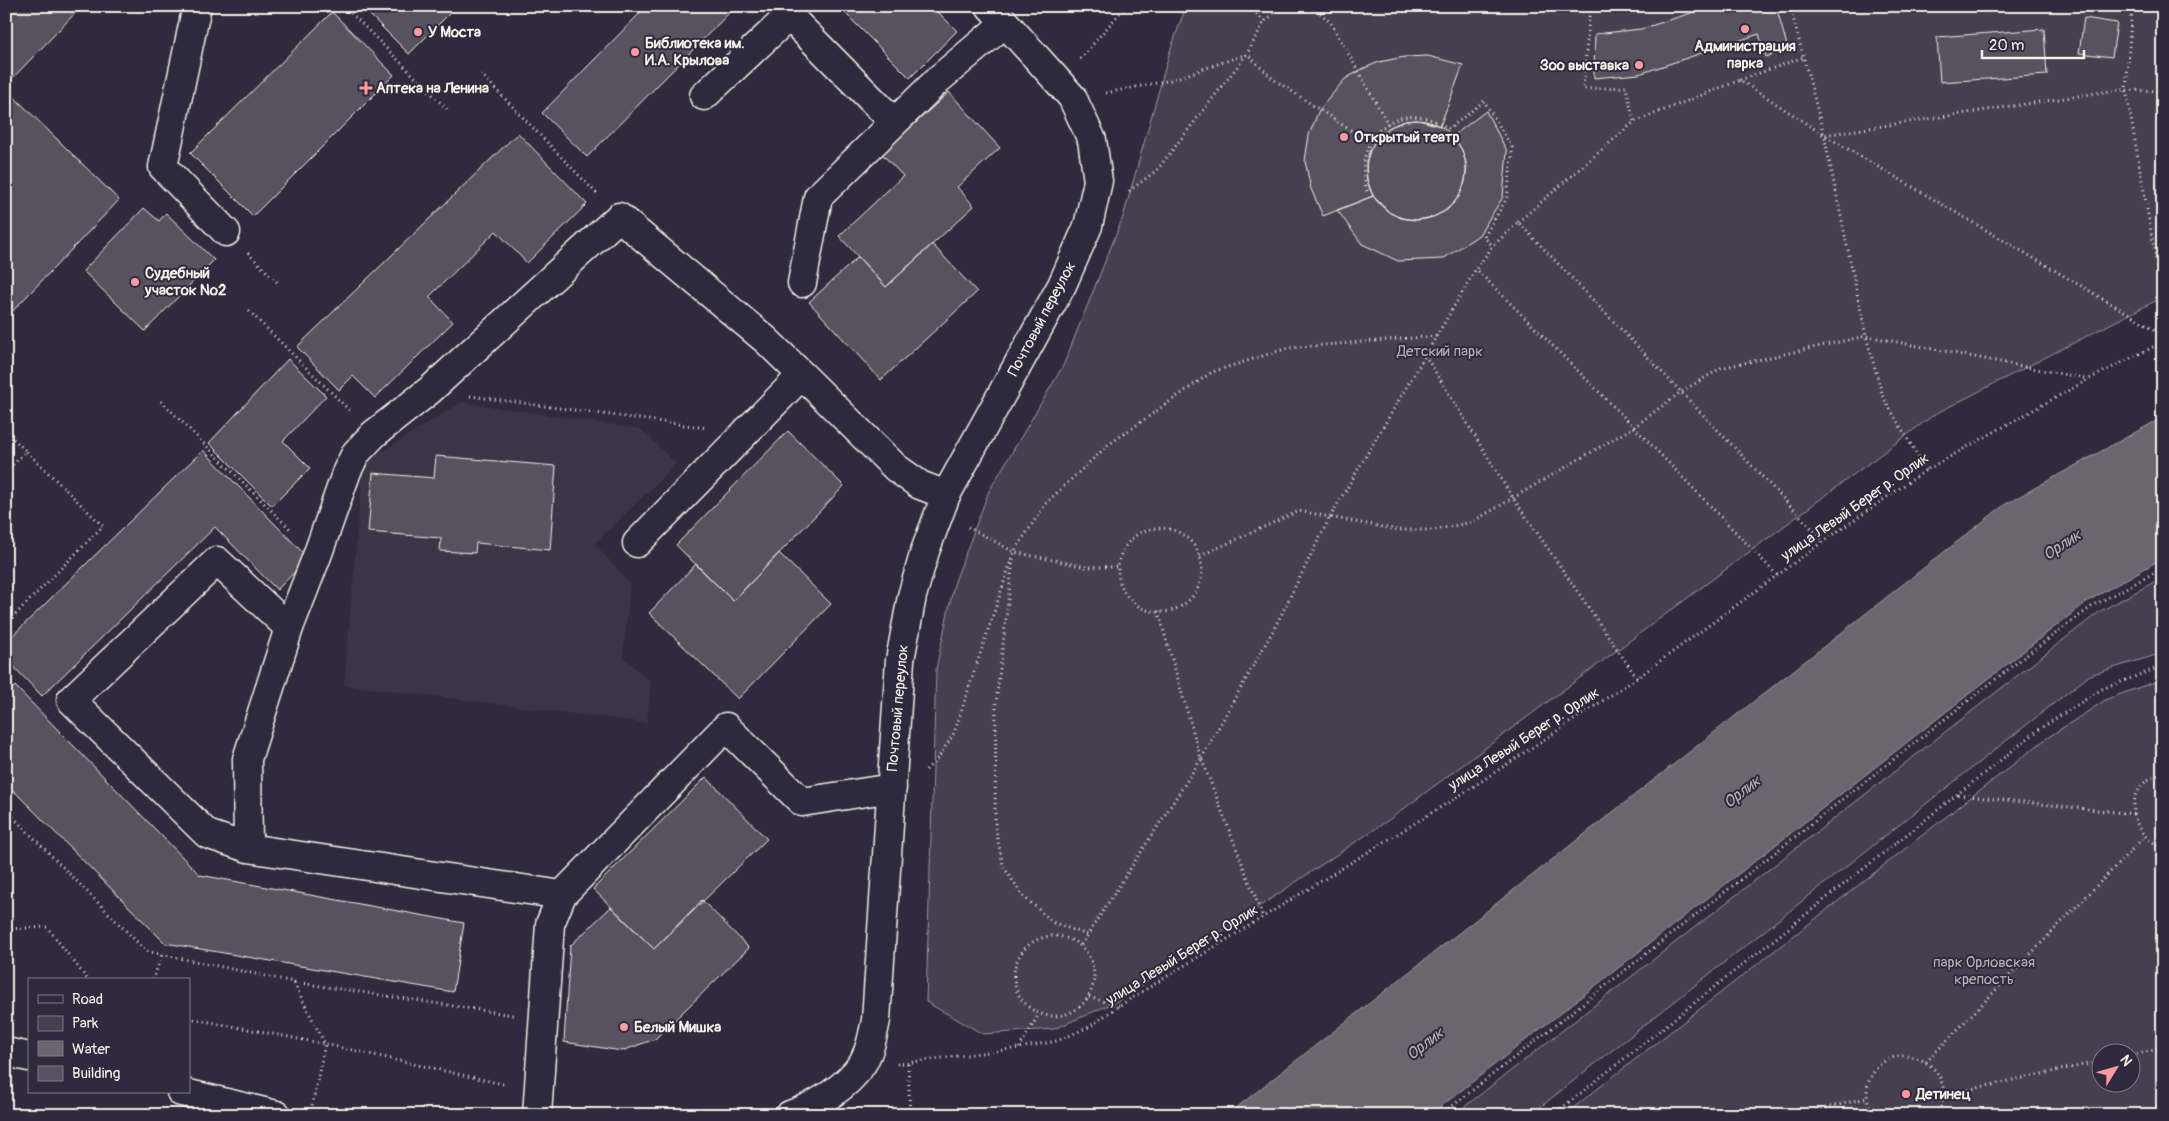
<svg xmlns="http://www.w3.org/2000/svg" width="2169" height="1121" viewBox="0 0 2169 1121" font-family="Pangolin,sans-serif">
<style>
.built{fill:#3b3647}
.green{fill:#454050;stroke:#9c989c;fill-rule:evenodd}
.water{fill:#6a6670;stroke:#a19ea0}
.building{fill:#56525f;stroke:#f4f1e8}
.lines{fill:none;stroke-linecap:round;stroke-linejoin:round}
.minor-casing{stroke:#f4f1e8;stroke-width:31}
.path{stroke:#f4f1e8;stroke-width:3;stroke-dasharray:1 4;stroke-linecap:butt}
.minor{stroke:#2f2a3d;stroke-width:28}
.poi-dot{fill:#ff9aa2;stroke:#2f2a3d;stroke-width:2}
.labels{text-anchor:middle;dominant-baseline:central;stroke-width:4;stroke-linejoin:round;paint-order:stroke}
.poi-label{font-size:15px;font-weight:bold;fill:#f4f1e8;stroke:#2f2a3d;text-anchor:start}
.street-label{font-size:15px;fill:#f4f1e8;stroke:#2f2a3d}
.park-label{font-size:15px;fill:#b7b3b3;stroke:#2f2a3d}
.water-label{font-size:16px;font-style:italic;fill:#b6b2b2;stroke:#2f2a3d}
</style>
<rect width="100%" height="100%" fill="#2f2a3d"/>
<filter id="ink" filterUnits="userSpaceOnUse"><feTurbulence type="fractalNoise" baseFrequency=".02" numOctaves="2"/><feDisplacementMap in="SourceGraphic" scale="10" xChannelSelector="R" yChannelSelector="G"/><feConvolveMatrix kernelMatrix="1 2 1 2 8 2 1 2 1" color-interpolation-filters="sRGB"/></filter>
<g filter="url(#ink)">
<path class="built" d="M462 402 641 429 676 464 595 544 630 584 623 657 651 682 647 723 344 685 363 463Z"/>
<path class="green" d="M1186 6H2163V297L1935 414 1390 819 1118 1001 1054 1029 983 1034 926 1002 936 669 954 584 989 491 1063 366 1123 217 1170 51Z
M2163 577V653L2090 675 1530 1115H1454L2099 612Z
M2163 679V1115H1564L2047 738 2107 699ZM2102 1054H2132V1084H2102Z"/>
<path class="water" d="M2163 417V558L2088 601 1430 1115H1227L2004 505Z"/>
<path class="building" d="M6 6H82L6 85Z
M361 6H457L409 54Z
M647 6H736L587 157 542 113Z
M838 6H932L957 31 910 78Z
M1713 6H1776L1788 49 1766 57 1759 34 1639 74 1594 78 1595 34 1641 29Z
M332 12 394 75 253 216 190 153Z
M2084 18 2117 23 2112 57 2079 53Z
M2044 29 2047 75 1940 82 1937 37Z
M1428 56 1463 65 1440 126 1418 120 1406 121 1390 127 1377 138 1370 150 1366 163 1367 180 1373 196 1323 216 1311 189 1305 161 1309 135 1319 110 1345 79 1362 69 1379 62 1404 57Z
M6 89 119 200 6 318Z
M949 92 1000 148 957 187 974 206 886 287 839 236 903 176 882 154Z
M1486 111 1507 151 1503 197 1479 235 1443 259 1398 261 1362 244 1337 210 1373 196 1390 213 1401 218 1417 220 1433 217 1447 210 1459 197 1465 182 1467 166 1462 150 1453 136Z
M1366 170a50 50 0 1 1 100 0a50 50 0 1 1-100 0Z
M518 133 587 204 527 263 496 231 429 297 453 322 375 398 353 376 339 390 297 347Z
M144 208 159 221 166 213 214 260 145 331 83 271Z
M932 244 977 292 881 380 809 302 858 257 886 287Z
M288 359 326 396 283 441 310 468 272 506 209 443Z
M788 431 844 486 733 601 676 545Z
M203 450 308 558 277 590 215 527 42 696 6 659V642Z
M436 456 556 466 550 550 476 543 475 553 440 551 441 538 368 532 373 473 434 478Z
M779 553 831 604 738 699 649 613 696 564 733 601Z
M15 686 200 875 464 923 453 992 165 943 6 783V695Z
M706 777 767 839 654 949 593 889Z
M702 900 749 948 655 1039 622 1051 564 1042 570 946 611 907 654 949Z"/>
<g class="lines">
<g class="minor-casing">
<path id="minor" d="M197 6 163 167 226 232
M704 96 789 16 894 122
M802 283 818 197 940 78 1005 23
M637 543 802 375 896 468 920 485 946 495
M248 848 207 834 71 700 217 561 289 628
M562 895 248 848 247 759 289 628 317 556 347 471 356 453 374 434 430 390 619 217 766 340 802 375
M6 1052 29 1057
M181 1092 277 1115
M537 1115 550 924 562 895 726 727 802 802 892 788
M790 1115C816 1106 847 1087 862 1064 870 1051 873 1035 876 1020L900 660 912 596 925 551 946 495 1062 285 1088 226 1098 181 1092 140 1072 97 990 6"/>
</g>
<path class="path" d="M344 6 447 109
M1250 6 1264 22
M1313 6 1331 23 1388 124
M1590 6 1583 89 1626 87 1634 122
M1790 6 1824 135
M2132 6 2126 90 2163 299
M1591 11 1608 6
M1080 59 1126 6
M481 74 598 195
M1740 80 1804 57
M1106 93 1171 80 1247 54 1273 79 1370 143
M1129 191 1157 170 1247 54 1264 22 1282 6
M1367 191C1350 137 1400 94 1449 129L1484 101 1512 147V157L1507 198 1484 237 1493 246
M1518 222 1634 122 1740 80 1824 135 2163 334
M248 253 277 282
M249 311 352 413
M1425 355 1513 498 1637 678
M470 396 707 428
M161 401 292 531
M6 432 26 451
M1926 470 1883 397 1866 336 1824 135 2117 90 2163 91
M6 472 26 451 103 526 6 624
M968 527 1014 552 1086 567H1119
M1118 570a42 42 0 1 1 84 0a42 42 0 1 1-84 0Z
M1200 556 1299 511 1330 517 1476 269
M1013 559 996 703 995 825 1003 866 1023 896 1054 923 1088 935
M1777 575 1634 427 1476 269 1493 246 1518 222 1824 541
M1158 611 1201 759 1274 629 1330 517 1398 530H1434L1472 522 1634 427 1681 392 1721 368 1866 336 2088 379
M1202 760 1263 917
M926 770 938 758 954 733 1014 552 1046 503 1108 445 1212 372 1288 348 1437 336
M2163 774C2124 781 2124 834 2163 847
M1958 795 2134 814
M6 810 146 951 294 982 513 1015
M6 929 47 927 88 980
M1014 976a40 40 0 1 1 80 0a40 40 0 1 1-80 0Z
M1081 945 1201 759
M153 980 162 954
M294 983 325 1044 310 1115
M1089 997 1119 1006
M189 1018 325 1044 507 1085
M1019 1048 1039 1014
M2132 1055 2163 1048
M1926 1062 2144 837
M897 1064 1019 1048 1057 1041 1089 1027 1119 1006 1462 794 1637 678 1824 541 1926 470 2089 379 2163 342
M908 1064 910 1115
M1944 1095 2102 1061
M1441 1115 2020 660 2094 605 2163 568
M1553 1115 2041 728 2102 689 2163 666
M1796 1115 1867 1098
M1874 1115C1867 1105 1865 1092 1869 1081 1890 1029 1966 1066 1937 1115"/>
<use href="#minor" class="minor"/>
</g>
</g>
<g class="poi-dot">
<circle cx="1745" cy="29" r="5"/>
<circle cx="418" cy="32" r="5"/>
<circle cx="635" cy="52" r="5"/>
<circle cx="1639" cy="65" r="5"/>
<path d="M363.5 80.5h5v5h5v5h-5v5h-5v-5h-5v-5h5z"/>
<circle cx="1344" cy="137" r="5"/>
<circle cx="135" cy="282" r="5"/>
<circle cx="624" cy="1027" r="5"/>
<circle cx="1906" cy="1094" r="5"/>
</g>
<g class="labels">
<g class="poi-label">
<text x="428" y="32">У Моста</text>
<text x="645" y="43">Библиотека им.<tspan x="645" dy="17">И.А. Крылова</tspan></text>
<text x="1745" y="46" text-anchor="middle">Администрация<tspan x="1745" dy="17">парка</tspan></text>
<text x="1629" y="65" text-anchor="end">Зоо выставка</text>
<text x="376" y="88">Аптека на Ленина</text>
<text x="1354" y="137">Открытый театр</text>
<text x="145" y="273">Судебный<tspan x="145" dy="17">участок №2</tspan></text>
<text x="634" y="1027">Белый Мишка</text>
<text x="1916" y="1094">Детинец</text>
</g>
<g class="street-label">
<text transform="translate(1042 319) rotate(-62)">Почтовый переулок</text>
<text transform="translate(1855 507) rotate(-35)">улица Левый Берег р. Орлик</text>
<text transform="translate(898 708) rotate(-85)">Почтовый переулок</text>
<text transform="translate(1524 739) rotate(-33)">улица Левый Берег р. Орлик</text>
<text transform="translate(1182 955) rotate(-32)">улица Левый Берег р. Орлик</text>
</g>
<g class="park-label">
<text x="1440" y="351">Детский парк</text>
<text x="1984" y="962">парк Орловская<tspan x="1984" dy="17">крепость</tspan></text>
</g>
<g class="water-label">
<text transform="translate(2062 545) rotate(-34)">Орлик</text>
<text transform="translate(1742 792) rotate(-38)">Орлик</text>
<text transform="translate(1425 1044) rotate(-38)">Орлик</text>
</g>
</g>
<rect width="2169" height="1121" fill="none" stroke="#2f2a3d" stroke-width="25"/>
<rect x="12" y="12" width="2144" height="1096" fill="none" stroke="#f4f1e8" stroke-width="2" filter="url(#ink)"/>
<rect x="28" y="978" width="162" height="115" fill="#2f2a3d" stroke="#7e7a81"/>
<rect x="38" y="995" width="25" height="8" fill="#2f2a3d" stroke="#7e7a81"/>
<text x="72" y="1004" font-size="15" fill="#f4f1e8">Road</text>
<rect x="38" y="1016" width="25" height="15" fill="#454050" stroke="#7e7a81"/>
<text x="72" y="1028" font-size="15" fill="#f4f1e8">Park</text>
<rect x="38" y="1041" width="25" height="15" fill="#6a6670" stroke="#7e7a81"/>
<text x="72" y="1054" font-size="15" fill="#f4f1e8">Water</text>
<rect x="38" y="1066" width="25" height="15" fill="#56525f" stroke="#7e7a81"/>
<text x="72" y="1078" font-size="15" fill="#f4f1e8">Building</text>
<g transform="translate(2116 1068) rotate(53)"><circle r="24" fill="#2f2a3d" stroke="#7e7a81"/>
<path d="M0-4L9 19L0 12L-9 19Z" fill="#ff9aa2"/>
<text y="-8" font-size="14" font-weight="bold" text-anchor="middle" fill="#f4f1e8">N</text>
</g>
<path d="M1982 50v8h102v-8" fill="none" stroke="#f4f1e8" stroke-width="2.5"/>
<text x="1989" y="50" font-size="15" fill="#f4f1e8" stroke="#2f2a3d" stroke-width="4" paint-order="stroke">20 m</text>
</svg>
